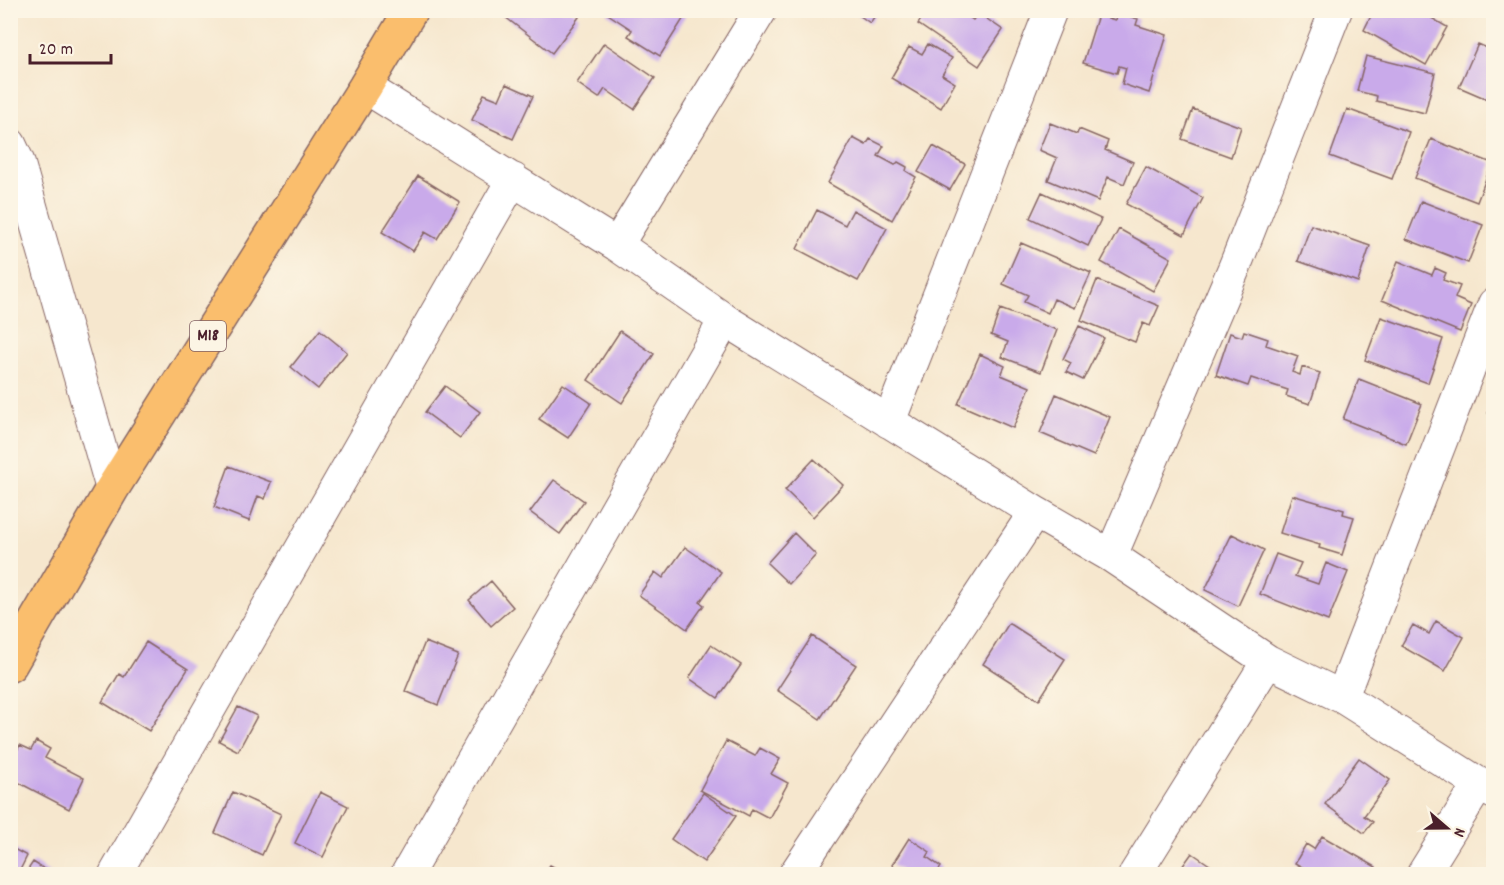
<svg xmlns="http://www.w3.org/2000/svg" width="1504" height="885" viewBox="0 0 1504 885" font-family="Dekko,sans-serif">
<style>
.building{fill:#c9aaea}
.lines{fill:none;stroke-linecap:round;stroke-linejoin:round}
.street-casing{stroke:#866564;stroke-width:34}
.primary-casing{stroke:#866564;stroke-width:36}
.street{stroke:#fff;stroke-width:32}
.primary{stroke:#fabe6d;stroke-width:33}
.labels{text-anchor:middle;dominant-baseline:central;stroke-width:5;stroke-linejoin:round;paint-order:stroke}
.shield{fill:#fcf5e5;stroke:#7f5f63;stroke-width:1.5}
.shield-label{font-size:18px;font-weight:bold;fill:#4a1f2b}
</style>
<rect width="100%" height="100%" fill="#fcf5e5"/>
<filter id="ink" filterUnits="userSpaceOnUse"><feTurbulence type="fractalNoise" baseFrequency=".0167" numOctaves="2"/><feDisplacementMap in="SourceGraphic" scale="12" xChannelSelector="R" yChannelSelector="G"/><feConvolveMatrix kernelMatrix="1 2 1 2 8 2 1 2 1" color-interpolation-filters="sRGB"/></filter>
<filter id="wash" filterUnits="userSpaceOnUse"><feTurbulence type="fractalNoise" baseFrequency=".008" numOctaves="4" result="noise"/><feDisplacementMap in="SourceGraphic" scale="24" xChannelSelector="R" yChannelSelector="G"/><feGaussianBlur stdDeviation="1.35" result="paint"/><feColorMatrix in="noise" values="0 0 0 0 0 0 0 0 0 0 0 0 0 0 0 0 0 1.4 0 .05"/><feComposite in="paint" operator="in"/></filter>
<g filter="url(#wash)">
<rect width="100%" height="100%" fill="#f6e7ce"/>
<g id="blocks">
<path class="building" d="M496 10H571L579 17 552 53Z
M610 10H676L685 16 660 56 628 36 632 30 608 14Z
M852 10H879L870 23Z
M927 10H964L963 13 973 20 978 13 1003 30 979 66 918 24Z
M1374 10H1418L1447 27 1426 65 1364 30Z
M1117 13 1138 19 1136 25 1167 35 1149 93 1122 84 1126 68 1119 66 1117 73 1083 63 1098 15 1115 20Z
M604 43 655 78 634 109 605 89 599 98 577 83Z
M928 44 952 58 942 75 955 83 941 108 891 78 909 47 922 54Z
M1478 44 1494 51V102L1459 87Z
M1366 56 1435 73 1425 113 1376 101 1377 96 1357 91Z
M506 84 533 96 513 139 472 120 484 94 499 100Z
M1193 109 1241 127 1231 157 1182 139Z
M1347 109 1409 132 1392 179 1330 156Z
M1050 123 1077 134 1079 129 1108 141 1105 150 1133 162 1124 184 1108 177 1098 201 1048 180 1057 158 1039 150Z
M853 138 866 145 870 139 884 146 878 156 895 165 898 162 907 167 906 171 916 177 892 220 828 183Z
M1431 139 1492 163 1477 202 1415 178Z
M933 146 965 164 950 190 918 172Z
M1146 167 1203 198 1184 235 1126 204Z
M418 176 460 202 437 239 425 232 413 251 382 232Z
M1042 192 1101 219 1088 246 1030 218Z
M1421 201 1483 225 1468 263 1406 239Z
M817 210 845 225 853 210 887 228 858 281 797 249Z
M1311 225 1370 246 1358 282 1298 261Z
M1119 229 1171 258 1153 291 1101 262Z
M1021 243 1091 273 1075 308 1054 299 1048 313 1024 302 1028 295 1003 284Z
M1398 261 1432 275 1435 268 1446 273 1443 280 1460 286 1455 298 1471 305 1460 332 1382 300Z
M1097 280 1159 306 1150 326 1143 323 1135 342 1081 320Z
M1000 309 1057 330 1041 372 1002 357 1008 342 991 335Z
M1381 317 1443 339 1428 383 1365 360Z
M1079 326 1104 338 1083 380 1066 372 1071 363 1063 359Z
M320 330 347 352 318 389 291 367Z
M620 331 654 354 622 403 588 380Z
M1244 331 1268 339 1266 345 1298 356 1292 372 1300 375 1302 367 1320 373 1310 404 1286 396 1288 390 1251 378 1248 386 1216 375 1230 333 1242 337Z
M980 354 1005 366 1001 375 1030 387 1013 428 958 404Z
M1359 379 1422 404 1406 444 1343 419Z
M563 384 591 403 568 438 539 419Z
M445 386 480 412 460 438 425 412Z
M1056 394 1110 417 1094 456 1040 433Z
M1491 397H1494V415L1488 413Z
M814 459 843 485 813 517 785 490Z
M229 466 271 482 265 499 258 496 249 521 214 507Z
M554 480 584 501 560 534 530 512Z
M1292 495 1344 510 1343 514 1354 517 1342 555 1319 548 1320 545 1280 533Z
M794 533 816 555 789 584 767 563Z
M1232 534 1264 550 1238 606 1205 590Z
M685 547 721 572 700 602 704 605 687 629 639 595 655 572 663 578Z
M1276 554 1301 563 1295 576 1318 584 1326 563 1348 572 1328 621 1260 594Z
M491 581 513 607 491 626 469 600Z
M1436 621 1464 637 1445 671 1401 646 1413 625 1429 634Z
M1009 623 1065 659 1039 700 983 664Z
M812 636 856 665 820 719 777 690Z
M146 642 188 669 149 731 102 702 119 674 124 677Z
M425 642 458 655 438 705 405 691Z
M711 645 741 665 718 698 689 678Z
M238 707 257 716 238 751 219 741Z
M36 741 50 749 45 758 84 778 69 809 10 778V764L20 745 31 750Z
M726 741 755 756 760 748 780 759 771 774 788 783 769 818 752 809 749 816 700 790Z
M1359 758 1390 780 1364 816 1373 822 1364 833 1325 804Z
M233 792 281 814 262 855 215 833Z
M320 792 348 806 323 857 295 843Z
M703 793 736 816 704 862 671 839Z
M1322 836 1376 867 1371 874H1314L1295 863 1306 844 1314 849Z
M909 838 930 852 927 857 941 867 936 874H907L892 865Z
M10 847 27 856 18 874H10Z
M1192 853 1223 874H1177Z
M33 862 52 874H25Z
M550 865 567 874H544Z"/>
</g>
</g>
<g filter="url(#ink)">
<use href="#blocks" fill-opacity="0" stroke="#866564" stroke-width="1.5"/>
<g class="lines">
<g class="street-casing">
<path id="street" d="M365 87 617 245 725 320 1035 512 1111 556 1268 661 1342 697 1494 793
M10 144 18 161 112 489
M617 245 761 10
M889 422 1051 10
M1111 556 1235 266 1336 10
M1342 697 1494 304
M115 874 513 179
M407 874 725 320
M795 874 1035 512
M1135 874 1268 661
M1423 874 1479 784"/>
</g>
<g class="primary-casing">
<path id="primary" d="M10 665 112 489 365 87 411 10"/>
</g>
<use href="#street" class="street"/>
<use href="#primary" class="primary"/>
</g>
</g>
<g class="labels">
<rect class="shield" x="190" y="321" width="36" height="30" rx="4.5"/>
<g class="shield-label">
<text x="208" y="336">M18</text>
</g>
</g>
<rect width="1504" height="885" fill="none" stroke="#fcf5e5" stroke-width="36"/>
<g transform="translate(1447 828) rotate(110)" stroke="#fcf5e5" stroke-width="4.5" paint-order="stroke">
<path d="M0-4.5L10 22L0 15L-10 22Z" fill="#4a1f2b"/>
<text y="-9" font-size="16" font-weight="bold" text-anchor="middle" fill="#4a1f2b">N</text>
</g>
<path d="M30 54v9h81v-9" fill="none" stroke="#4a1f2b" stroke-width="3"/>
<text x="39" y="54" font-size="18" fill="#4a1f2b" stroke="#fcf5e5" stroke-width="4.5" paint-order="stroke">20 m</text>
</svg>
